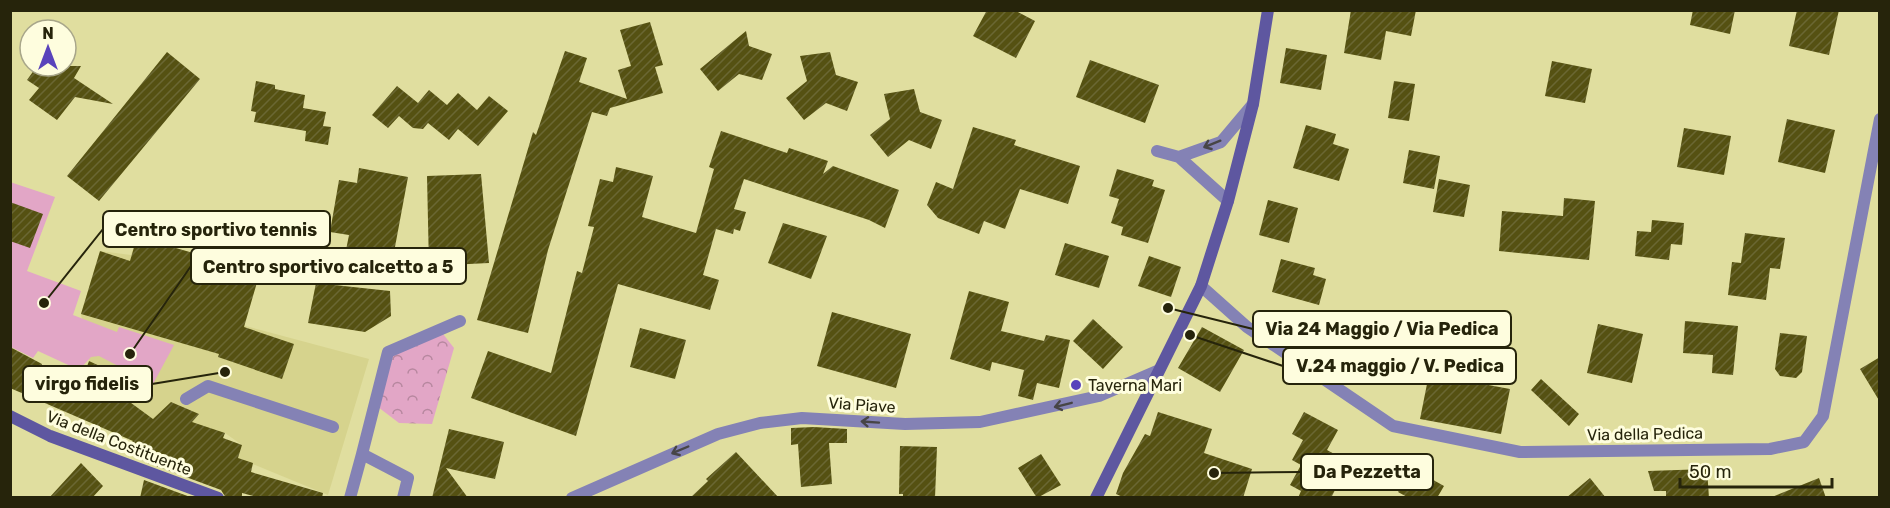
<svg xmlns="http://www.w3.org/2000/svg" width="1890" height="508" viewBox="0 0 1890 508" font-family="Rubik,sans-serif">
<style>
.built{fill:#d6d38d}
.park{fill:url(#park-crowns)}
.pitch{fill:#e2a6c6}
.building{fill:url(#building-hatch)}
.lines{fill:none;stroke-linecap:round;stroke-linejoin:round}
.minor{stroke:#8482b5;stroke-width:12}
.secondary{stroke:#5e57a0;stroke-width:12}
.oneway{stroke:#474546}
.poi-dot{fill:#5943bb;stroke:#fefdde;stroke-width:2}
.labels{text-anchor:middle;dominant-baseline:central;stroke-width:6;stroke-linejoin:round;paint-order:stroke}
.poi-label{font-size:16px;fill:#26240b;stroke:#fefdde;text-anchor:start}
.street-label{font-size:16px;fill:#26240b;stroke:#fefdde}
.leader{fill:none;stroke:#26240b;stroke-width:2}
.callout-dot{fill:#26240b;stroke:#fefdde;stroke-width:2}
.callout{fill:#fefdde;stroke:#26240b;stroke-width:2}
.callout-label{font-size:18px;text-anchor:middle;font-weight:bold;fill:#26240b}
</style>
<defs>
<pattern id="park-crowns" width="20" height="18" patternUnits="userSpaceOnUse" patternTransform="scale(1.5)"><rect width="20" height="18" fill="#e2a6c6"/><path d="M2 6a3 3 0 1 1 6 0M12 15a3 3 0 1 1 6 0" fill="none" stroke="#b7879f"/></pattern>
<pattern id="building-hatch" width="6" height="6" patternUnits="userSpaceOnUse" patternTransform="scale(1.5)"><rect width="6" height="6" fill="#555112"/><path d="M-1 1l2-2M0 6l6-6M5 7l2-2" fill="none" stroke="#6a6733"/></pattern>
</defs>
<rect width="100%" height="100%" fill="#e0de9f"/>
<path class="built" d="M137 237 260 272 231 322 369 359 328 495 238 458 242 445 225 433 179 436 198 414 153 419 112 389 81 383 89 361 81 314 100 251 131 255Z"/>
<path class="park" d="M440 330 454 348 432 424 399 423 374 404 388 352Z"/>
<path class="pitch" d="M10 182 55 197 27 271 81 291 73 315 117 332 119 327 174 345 153 384 99 356 91 357 79 370 38 351 33 358 11 347Z"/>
<path class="building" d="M987 10H1014L1035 21 1016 58 973 36Z
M1351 10H1416L1411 36 1386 31 1381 60 1344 53Z
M1693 10H1735L1730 34 1690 25Z
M1797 10H1839L1829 55 1789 46Z
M650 22 663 65 655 67 663 93 610 108 607 116 592 112 548 250 528 333 477 320 533 132 536 135 565 51 587 58 579 82 627 99 618 70 631 66 620 30Z
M746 31 749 46 772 54 762 80 739 74 718 91 700 69Z
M1286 48 1327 55 1321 90 1280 83Z
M167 52 200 79 99 201 67 176Z
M830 52 836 75 858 82 847 111 826 103 804 120 786 98 807 81 800 56Z
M1090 60 1159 85 1145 123 1076 97Z
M1552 61 1592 69 1585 103 1545 96Z
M37 66H81L74 78 113 104 75 97 57 120 29 100 39 88 27 80Z
M256 81 275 85V89L305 95 303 108 326 112 323 126 331 127 328 145 305 141 306 131 254 122 256 112 251 111Z
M1394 81 1415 84 1409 121 1388 118Z
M397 86 418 103 429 90 447 105 458 93 477 110 489 96 508 111 478 146 458 129 449 140 428 123 423 129 413 128 399 116 388 128 372 115Z
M914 89 920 112 942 120 931 149 909 140 888 157 870 135 890 119 884 94Z
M1787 119 1835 130 1825 173 1778 162Z
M1306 125 1336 134 1333 144 1349 149 1339 181 1293 168Z
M973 127 1016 140 1014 145 1080 166 1068 204 1020 189 1005 229 984 221 979 234 938 218 927 205 936 182 953 189Z
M1684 128 1731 136 1724 175 1677 167Z
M721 131 787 153 789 148 828 161 823 174 833 166 899 190 885 228 869 220 744 179 734 209 746 212 740 231 734 229 733 234 716 229 703 275 719 280 710 310 618 284 576 436 471 398 488 351 551 373 577 271 582 273 594 227 588 226 600 179 613 182 616 167 653 176 642 217 696 233 714 169 709 167Z
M1409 150 1440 156 1434 189 1403 183Z
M359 168 408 177 392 263 345 255 349 235 330 232 339 180 357 183Z
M1117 169 1154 180 1152 186 1165 190 1148 243 1121 235 1123 227 1111 223 1119 199 1109 196Z
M481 174 489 263 429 266 427 176Z
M1439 179 1470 185 1464 217 1433 212Z
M1564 198 1595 201 1589 260 1499 251 1502 211 1563 216Z
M1268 200 1298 208 1289 243 1259 235Z
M10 202 43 214 30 248 10 241Z
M1652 220 1684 223 1682 245 1671 244 1669 260 1635 256 1637 231 1651 232Z
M783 223 827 236 811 279 768 263Z
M1745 233 1785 238 1780 269 1770 268 1766 300 1728 295 1732 262 1741 263Z
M137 237 260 272 244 327 294 344 282 379 218 357 219 354 81 314 100 251 130 261Z
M1065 243 1109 256 1099 288 1055 275Z
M1149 256 1181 267 1171 297 1138 286Z
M1281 259 1315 268 1313 275 1326 279 1319 305 1272 292Z
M316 283 390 291 391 316 365 332 308 323Z
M969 291 1009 302 1001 331 1044 341 1046 335 1070 340 1059 388 1037 383 1033 400 1018 396 1024 370 992 362 990 371 950 359Z
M832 312 911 334 896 388 817 366Z
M1340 314 1370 320 1368 333 1388 337 1383 368 1333 360Z
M1093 319 1123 347 1103 369 1073 341Z
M1685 321 1738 326 1733 375 1712 373 1713 355 1683 353Z
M1598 324 1643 334 1632 383 1587 373Z
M1202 327 1244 350 1220 392 1178 368Z
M640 328 686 340 675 379 630 367Z
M1780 333 1807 336 1802 372 1796 378 1780 376 1775 369Z
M10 347 42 364 41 367 81 383 89 361 104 368 98 385 112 389 153 419 171 402 199 414 192 422 225 433 223 438 242 445 238 458 253 463 251 472 323 493 322 498H261L242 493V498H226L221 490 148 463 124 450 133 441 10 388Z
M1880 357V402L1860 369Z
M1429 374 1510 389 1501 434 1420 419Z
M1541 379 1579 414 1569 426 1531 390Z
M1158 412 1212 429 1204 453 1252 469 1243 498H1125L1116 494 1123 473 1145 434 1150 436Z
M1304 412 1338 430 1327 450 1338 456 1327 476 1339 482 1331 498H1298L1301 491 1290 485 1301 465 1292 460 1303 440 1292 434Z
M814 427 847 429V443H829L832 484 801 487 798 444 791 445V428Z
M449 429 504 442 495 479 446 468 468 498H432Z
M900 446 937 447 935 498H903V494H899Z
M736 452 779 498H690L708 481 706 479Z
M1041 454 1061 485 1037 498 1018 468Z
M81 463 103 486 92 498H49Z
M1412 468 1444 486 1437 498H1409L1398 492Z
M1707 469 1709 498H1666V491H1654L1648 471Z
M1590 478 1606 498H1566Z
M1819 478 1826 498H1772V497Z
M144 480 193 498H140Z"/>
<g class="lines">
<path class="minor" d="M1157 151 1179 157
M1228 201 1179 157 1221 142 1253 104
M1201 286 1247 327 1393 426 1520 452 1770 449 1804 442 1823 416 1880 119
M186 399 208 386 333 427
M362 454 388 352 460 321
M350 498 362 454 408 478 403 498
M572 498 718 434 760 423 802 418 905 424 980 422 1099 396 1157 371"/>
<path class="secondary" d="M10 416 50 436 218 498
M1096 498 1201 286 1228 201 1253 104 1268 10"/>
</g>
<defs><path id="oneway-shaft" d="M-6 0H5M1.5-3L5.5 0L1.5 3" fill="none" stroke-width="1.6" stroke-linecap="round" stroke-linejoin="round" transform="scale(1.5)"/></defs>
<g class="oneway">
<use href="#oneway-shaft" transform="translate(1212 144) rotate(158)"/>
<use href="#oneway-shaft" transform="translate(1063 405) rotate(166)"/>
<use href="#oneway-shaft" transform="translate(870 422) rotate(-176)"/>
<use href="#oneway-shaft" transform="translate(680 450) rotate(157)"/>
</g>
<circle class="poi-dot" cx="1076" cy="385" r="6"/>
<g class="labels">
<g class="poi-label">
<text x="1088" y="385">Taverna Mari</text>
</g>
<g class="street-label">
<text transform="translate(862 405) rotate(4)">Via Piave</text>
<text transform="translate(1645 434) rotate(-1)">Via della Pedica</text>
<text transform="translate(119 443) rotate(21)">Via della Costituente</text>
</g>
</g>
<path class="leader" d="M44 303L103 229M130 354L191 266M1168 308L1253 329M1190 335L1283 366M225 372L152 384M1214 473L1301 472"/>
<g class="callout-dot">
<circle cx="44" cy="303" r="6"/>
<circle cx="130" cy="354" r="6"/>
<circle cx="1168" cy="308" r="6"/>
<circle cx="1190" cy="335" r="6"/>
<circle cx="225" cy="372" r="6"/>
<circle cx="1214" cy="473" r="6"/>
</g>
<g class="callout">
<rect x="103" y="211" width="227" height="36" rx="6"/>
<rect x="191" y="248" width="275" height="36" rx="6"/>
<rect x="1253" y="311" width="258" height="36" rx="6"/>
<rect x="1283" y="348" width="233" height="36" rx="6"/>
<rect x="23" y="366" width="129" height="36" rx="6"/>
<rect x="1301" y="454" width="132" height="36" rx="6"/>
</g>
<g class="callout-label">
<text x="216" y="236">Centro sportivo tennis</text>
<text x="328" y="273">Centro sportivo calcetto a 5</text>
<text x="1382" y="335">Via 24 Maggio / Via Pedica</text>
<text x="1400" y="372">V.24 maggio / V. Pedica</text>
<text x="87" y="390">virgo fidelis</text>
<text x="1367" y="478">Da Pezzetta</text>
</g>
<rect width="1890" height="508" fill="none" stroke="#26240b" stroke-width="24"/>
<g transform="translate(48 48)"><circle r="28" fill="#fefdde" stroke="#a8a68a" stroke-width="1.5"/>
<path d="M0-4.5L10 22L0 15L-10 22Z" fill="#5943bb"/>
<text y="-9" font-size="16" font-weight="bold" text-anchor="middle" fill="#26240b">N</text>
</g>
<path d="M1680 478v9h152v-9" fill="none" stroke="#26240b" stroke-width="3"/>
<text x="1689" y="478" font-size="18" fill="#26240b" stroke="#fefdde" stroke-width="4.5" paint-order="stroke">50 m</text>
</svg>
